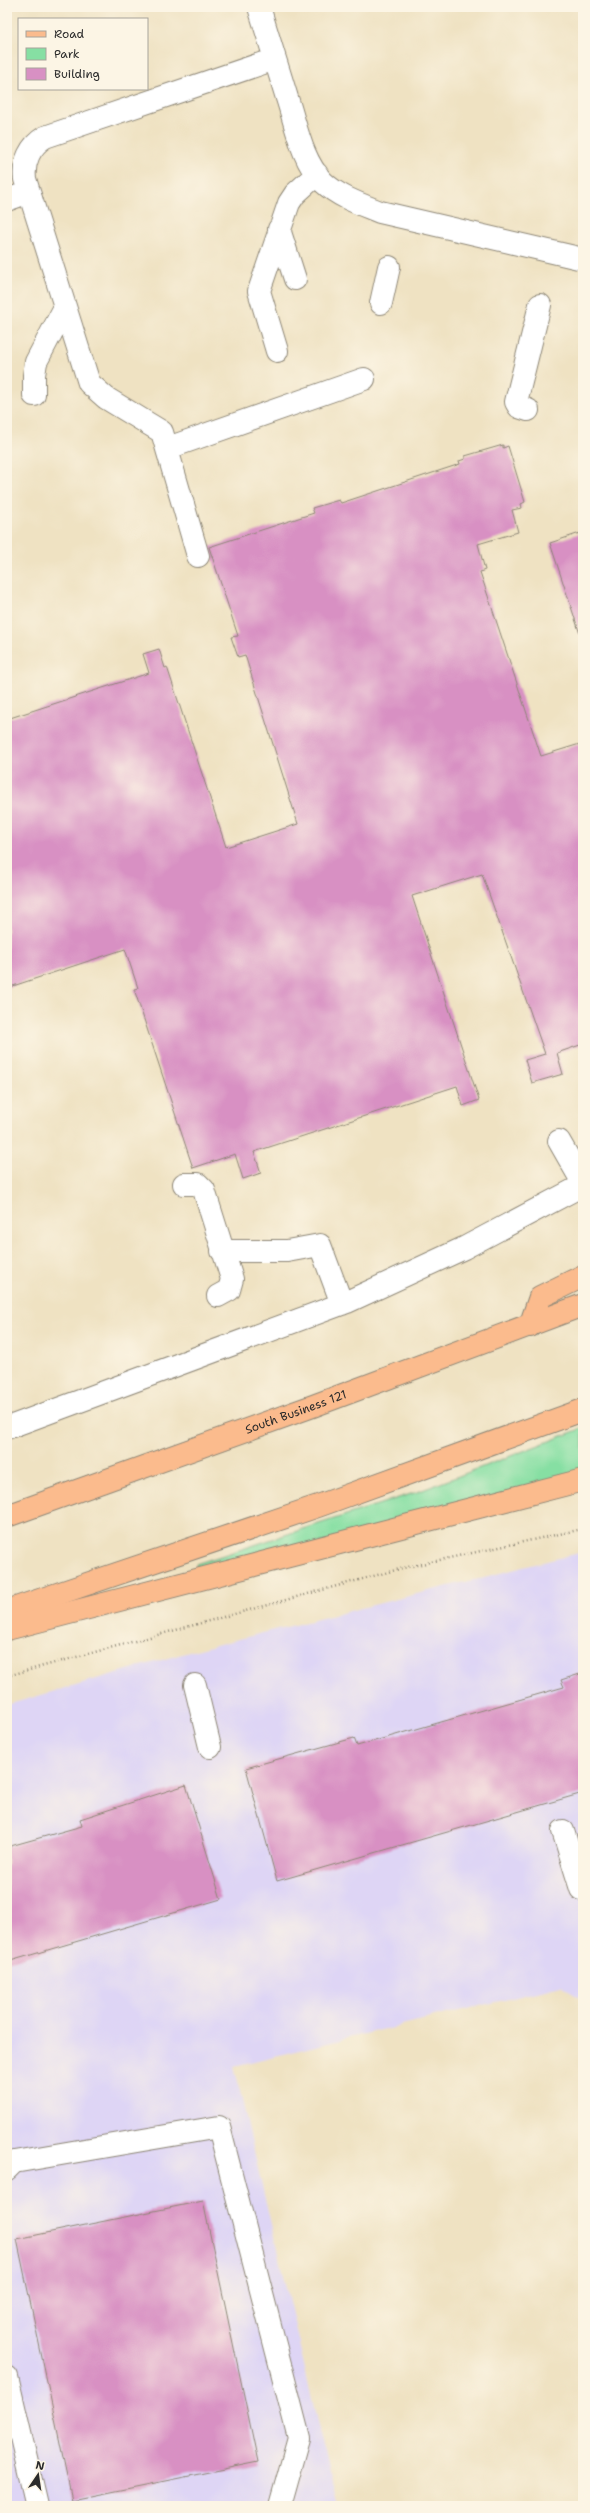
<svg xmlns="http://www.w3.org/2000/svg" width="590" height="2513" viewBox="0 0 590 2513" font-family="'Shantell Sans',sans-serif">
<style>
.built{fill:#ded5f5}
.green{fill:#86dfa3;stroke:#588567}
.building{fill:#d890c3}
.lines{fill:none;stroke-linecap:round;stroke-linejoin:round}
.minor-casing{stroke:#8d8676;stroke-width:24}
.major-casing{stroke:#8d8676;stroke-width:24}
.path{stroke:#8d8676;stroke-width:2.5;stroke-dasharray:1 3;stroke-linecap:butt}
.minor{stroke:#fff;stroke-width:22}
.major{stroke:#fbbb8d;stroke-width:22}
.labels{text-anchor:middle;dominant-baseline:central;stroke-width:4;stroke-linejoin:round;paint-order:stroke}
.street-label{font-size:12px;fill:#2b2b2b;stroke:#fcf5e5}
</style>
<rect width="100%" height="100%" fill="#fcf5e5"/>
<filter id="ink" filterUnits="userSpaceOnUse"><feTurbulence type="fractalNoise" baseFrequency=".025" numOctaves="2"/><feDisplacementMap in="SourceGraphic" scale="8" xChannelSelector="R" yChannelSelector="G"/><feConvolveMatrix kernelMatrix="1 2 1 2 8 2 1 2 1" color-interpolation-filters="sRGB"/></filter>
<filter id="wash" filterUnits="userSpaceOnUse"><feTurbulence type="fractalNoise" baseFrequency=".012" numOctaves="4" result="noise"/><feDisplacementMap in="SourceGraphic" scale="16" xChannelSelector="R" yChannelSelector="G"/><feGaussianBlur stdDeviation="0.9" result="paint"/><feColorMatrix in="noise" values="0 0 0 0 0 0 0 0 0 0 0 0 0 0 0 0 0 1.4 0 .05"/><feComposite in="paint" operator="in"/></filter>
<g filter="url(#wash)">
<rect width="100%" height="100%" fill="#efe2c2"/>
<path class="built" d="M583 1552V2000L561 1986 234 2066 337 2506H7V1705L196 1650Z"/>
<path class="green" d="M583 1428V1476L199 1575 196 1564 420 1491Z"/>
<g id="blocks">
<path class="building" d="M503 445V448L508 446 525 502 521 504 522 508 512 510 518 532 478 544 485 570 480 572 541 756 583 743V1044L557 1053 563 1074 532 1083 525 1060 545 1054 482 874 412 896 479 1100 463 1106 457 1086 254 1152 261 1173 243 1179 235 1154 193 1168 134 989 138 988 125 949 7 988V719L149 673 143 654 159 649 165 668 167 667 226 847 298 824 245 655 238 657 231 637 238 636 209 547 314 513 312 508 339 500 341 503 460 464 459 461 465 459V456Z
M583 532V633L580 634 550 543Z
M583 1673V1793L277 1881 246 1768 354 1738 357 1746 564 1687 561 1680Z
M186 1785 221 1899 7 1962V1847L82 1826 80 1819Z
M203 2201 258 2462 72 2500 17 2239Z"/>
</g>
</g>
<g filter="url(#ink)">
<use href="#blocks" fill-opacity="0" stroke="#8d8676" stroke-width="1"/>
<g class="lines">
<g class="minor-casing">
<path id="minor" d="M259 7C268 37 278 68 287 98 296 125 302 161 323 182 339 197 360 204 380 212L583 259
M7 200 29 192
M279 229 295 279
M381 303 389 267
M277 351 259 291 289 203 295 194 317 174
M34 395V375L36 362 65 307
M528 410 519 407 516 402 540 305
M168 448 364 379
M198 556 162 432 106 398 89 383 25 179C23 162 30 146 45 137L275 59
M559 1141 583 1183
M184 1184H198L204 1190 232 1279 229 1290 218 1296
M222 1251H287L320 1245 342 1304
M7 1428 347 1302 464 1248 583 1185
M195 1685 210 1747
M563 1831 581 1889
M7 2169 14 2162 219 2127 299 2438 280 2506
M7 2377 37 2506"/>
</g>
<g class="major-casing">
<g id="major">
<path d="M530 1326 540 1297 583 1276"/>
<path id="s1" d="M7 1516 313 1406 583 1305"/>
<path d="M7 1611 318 1506 583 1410"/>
<path d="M7 1629 583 1480"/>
</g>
</g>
<path class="path" d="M7 1676 403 1568 578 1530 583 1526"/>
<use href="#minor" class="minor"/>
<use href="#major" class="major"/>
</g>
</g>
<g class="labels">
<g class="street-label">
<text stroke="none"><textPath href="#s1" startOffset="307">South Business 121</textPath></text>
</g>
</g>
<rect width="590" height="2513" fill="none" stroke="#fcf5e5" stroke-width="24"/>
<rect x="18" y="18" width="130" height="72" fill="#fcf5e5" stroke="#a8a49b"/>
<rect x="26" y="31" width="20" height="6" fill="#fbbb8d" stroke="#a8a49b"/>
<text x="54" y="38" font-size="12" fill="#2b2b2b">Road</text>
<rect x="26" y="48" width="20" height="12" fill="#86dfa3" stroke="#a8a49b"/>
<text x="54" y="58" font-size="12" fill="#2b2b2b">Park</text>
<rect x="26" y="68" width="20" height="12" fill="#d890c3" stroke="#a8a49b"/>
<text x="54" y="78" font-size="12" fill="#2b2b2b">Building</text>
<g transform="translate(38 2475) rotate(13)" stroke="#fcf5e5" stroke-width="3" paint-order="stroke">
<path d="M0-3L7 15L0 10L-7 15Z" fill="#2b2b2b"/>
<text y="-6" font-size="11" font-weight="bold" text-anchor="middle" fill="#2b2b2b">N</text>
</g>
</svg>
